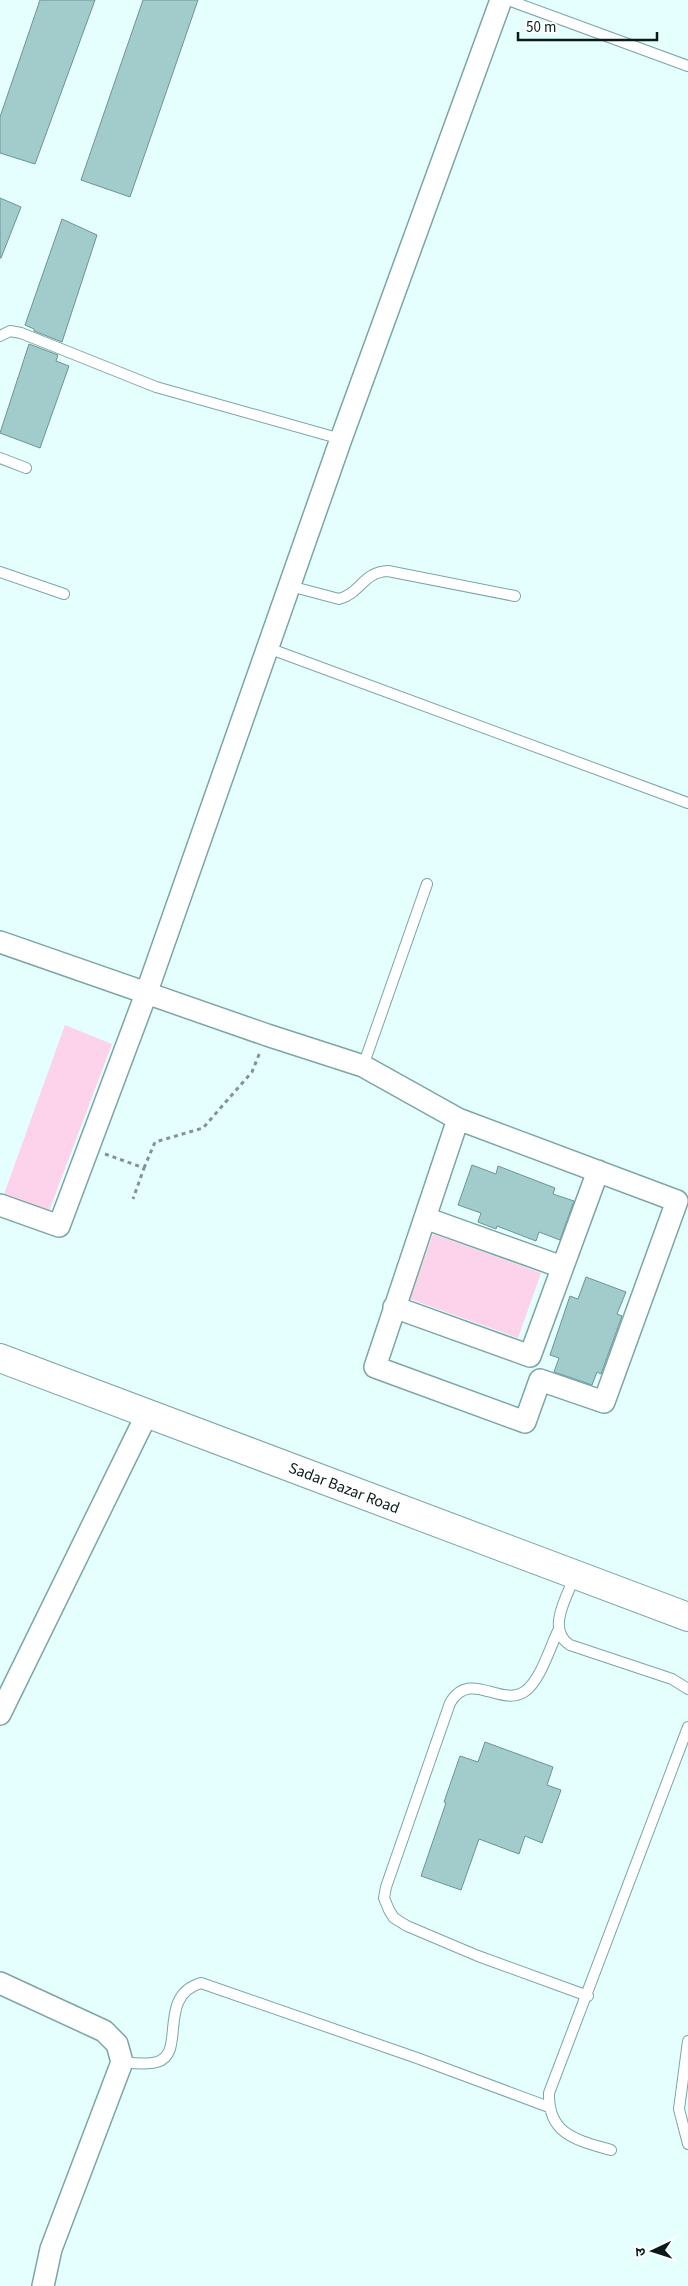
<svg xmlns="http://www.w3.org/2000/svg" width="688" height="2286" viewBox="0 0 688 2286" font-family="'Source Sans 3','Noto Sans Devanagari',sans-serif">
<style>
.green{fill:#fdd2eb}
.building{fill:#a2cccc;stroke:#6c9494}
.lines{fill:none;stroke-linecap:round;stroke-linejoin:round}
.lane-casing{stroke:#7ca5a5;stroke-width:12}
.street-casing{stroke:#7ca5a5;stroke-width:24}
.secondary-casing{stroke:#7ca5a5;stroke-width:30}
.path{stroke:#7f9494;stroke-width:3;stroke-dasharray:4 4;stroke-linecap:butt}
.lane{stroke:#fff;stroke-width:10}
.street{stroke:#fff;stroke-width:21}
.secondary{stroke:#fff;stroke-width:28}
.labels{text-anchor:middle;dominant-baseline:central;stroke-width:4.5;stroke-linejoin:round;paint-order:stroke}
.street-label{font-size:16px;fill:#0a1a1a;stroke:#fff}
</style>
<rect width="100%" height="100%" fill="#e5ffff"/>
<path class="green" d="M65 1025 112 1044 49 1211 3 1197Z
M433 1234 541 1273 518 1338 410 1299Z"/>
<path class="building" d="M40 0H95L35 164 0 153V117Z
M143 0H198L130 197 81 180Z
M0 198 21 207 1 258H0Z
M62 219 97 235 62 342 34 331V329L25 325Z
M29 344 58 355 56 361 69 366 40 448 0 433Z
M472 1165 496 1174 498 1166 555 1188 553 1194 574 1201 560 1240 539 1232 536 1241 497 1226 496 1229 478 1222 481 1213 458 1205Z
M586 1277 626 1292 617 1314 622 1316 601 1374 597 1372 592 1385 554 1372 559 1358 550 1355 570 1296 578 1299Z
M485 1742 553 1767 547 1785 561 1790 542 1843 525 1836 519 1854 479 1839 461 1890 421 1876 446 1803 444 1802 460 1756 478 1762Z"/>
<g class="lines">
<g class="lane-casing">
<path id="lane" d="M508 0 688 66
M0 336 10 331 21 333 156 387 341 439
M0 458 26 468
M0 572 64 594
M290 586 339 599C361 593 363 572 388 571L515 596
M268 648 688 803
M363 1066 427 884
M575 1576C567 1596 546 1630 570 1645L672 1679 688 1689
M558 1631C550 1647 540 1682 524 1692 500 1707 470 1669 450 1703L386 1887 384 1898 389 1910 394 1918 407 1926 478 1956 588 1996
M688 2041 679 2109 688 2144
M122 2062C133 2063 146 2065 157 2062 187 2054 156 1996 201 1983L417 2058 549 2107
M611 2150C577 2140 548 2135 549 2093L688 1727"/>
</g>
<g class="street-casing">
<path id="street" d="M0 942 267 1035 363 1066 458 1119 677 1201 604 1402 540 1380 525 1422 375 1367 458 1119
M0 1205 59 1226 146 994 341 439 501 0
M425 1218 562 1267
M394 1307 530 1356 598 1171
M0 1714 147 1414
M0 1983 104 2031 117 2044 122 2062 51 2249 43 2286"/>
</g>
<g class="secondary-casing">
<path id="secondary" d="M0 1358 688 1617"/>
</g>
<path class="path" d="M105 1154 144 1168 133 1199
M144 1168 155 1142 203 1128 252 1072 260 1052"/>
<use href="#lane" class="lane"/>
<use href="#street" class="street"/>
<use href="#secondary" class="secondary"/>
</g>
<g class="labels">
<g class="street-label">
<text transform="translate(344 1488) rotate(21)">Sadar Bazar Road</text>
</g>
</g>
<g transform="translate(653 2251) rotate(266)" stroke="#ffffff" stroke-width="4" paint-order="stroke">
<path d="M0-4L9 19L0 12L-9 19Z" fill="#0a1a1a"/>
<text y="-8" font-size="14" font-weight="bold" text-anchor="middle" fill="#0a1a1a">उ</text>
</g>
<path d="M518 32v8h139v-8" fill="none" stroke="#0a1a1a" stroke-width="2.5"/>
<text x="526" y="32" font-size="15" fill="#0a1a1a" stroke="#ffffff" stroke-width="4" paint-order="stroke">50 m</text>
</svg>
